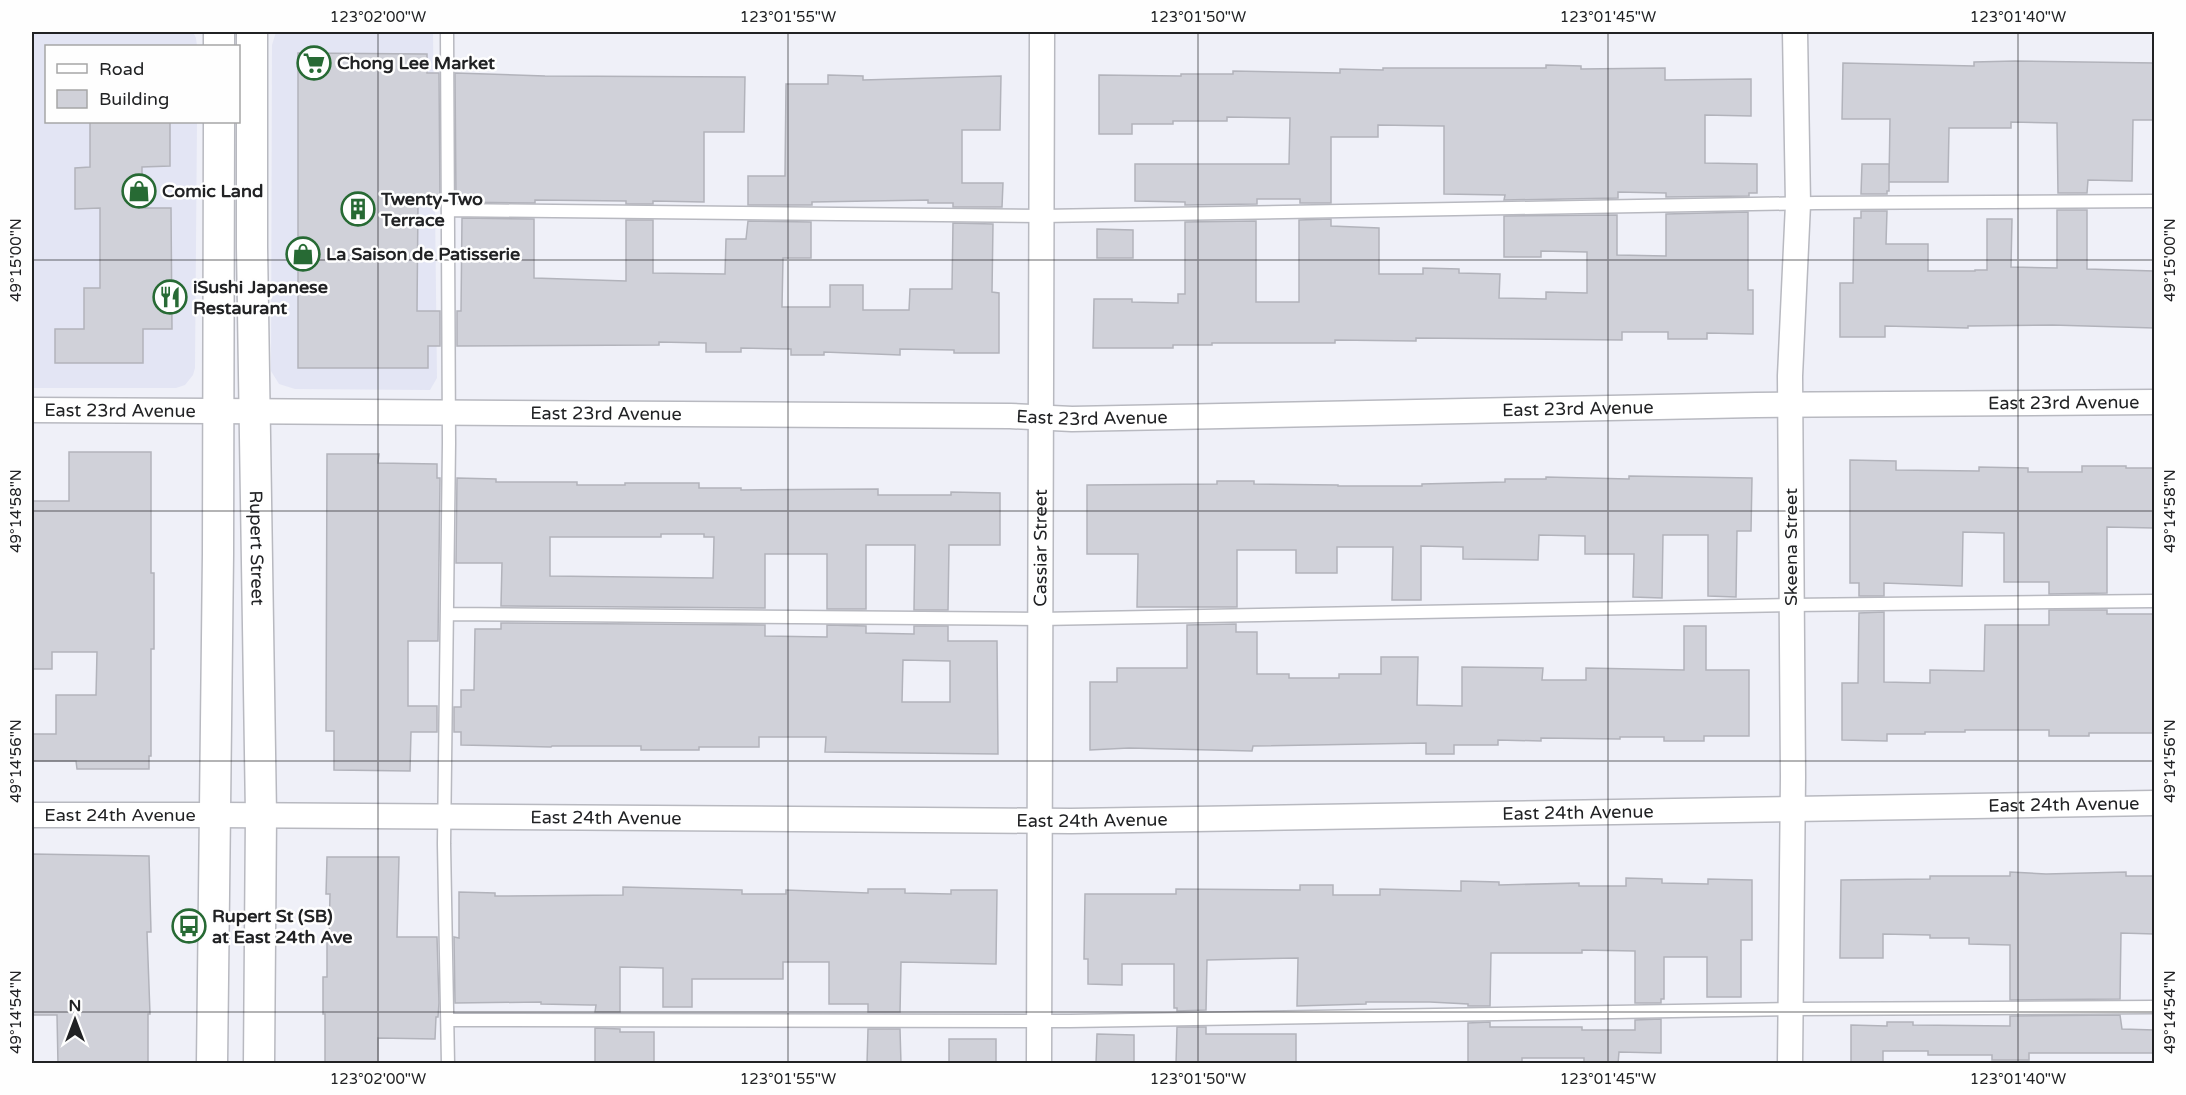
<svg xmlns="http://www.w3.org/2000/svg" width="2186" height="1095" viewBox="0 0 2186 1095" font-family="'Varela Round',sans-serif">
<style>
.built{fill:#e3e5f4}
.building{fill:#d0d1d9;stroke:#b2b3bb;stroke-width:1.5;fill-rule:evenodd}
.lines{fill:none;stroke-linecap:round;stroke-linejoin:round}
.service-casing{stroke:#b8b9c0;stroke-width:15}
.minor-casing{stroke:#b8b9c0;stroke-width:27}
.tertiary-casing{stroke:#b8b9c0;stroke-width:33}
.service{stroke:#fff;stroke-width:12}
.minor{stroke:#fff;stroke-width:24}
.tertiary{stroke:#fff;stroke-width:30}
.ticks{fill:none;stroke:#212224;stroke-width:1.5;stroke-opacity:0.45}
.labels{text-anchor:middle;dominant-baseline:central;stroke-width:5;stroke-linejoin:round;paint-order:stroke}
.poi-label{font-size:18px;font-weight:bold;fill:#212224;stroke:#fefefe;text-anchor:start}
.street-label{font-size:18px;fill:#212224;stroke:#fefefe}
.neatline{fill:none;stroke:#212224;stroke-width:2}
.ticks-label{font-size:15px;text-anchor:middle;fill:#212224}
</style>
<rect width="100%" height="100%" fill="#eff0f8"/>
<path class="built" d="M32 32H193L196 38 197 46H46V122H197L195 368 193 375 185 385 176 388H32Z
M276 32H433L437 378 430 390 295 389 279 384 271 371 272 45Z"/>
<path class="building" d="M298 53 427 54V73H439L440 204H418L417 311H440V346H428V368H298Z
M2015 61 2154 63V120H2133L2132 181 2088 180 2087 193H2058L2057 123 2011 122V128H1949L1948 182H1889L1890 119H1842L1843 63 1974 66V62Z
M1546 65 1581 66V69L1665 68V80L1751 79V116L1705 115V163L1757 164V193H1749V196L1666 197V193L1618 192V198L1504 200 1505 195 1444 194V126L1378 125V137H1331V203H1300V199H1257V204L1185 205V202L1135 201V164H1289L1290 118 1227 117V121H1173V124H1132V134H1099V75L1181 76V74H1233V71L1340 73V69L1383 70V68H1546Z
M455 73 545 76 745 77 744 132H704V202L653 201V204H626V201L535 200V203L456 202Z
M828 75 863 76V80L1001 76 1000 130H962V183H1003L1002 207H953V203H928V200L812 202V205H748V176H785L786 84H828Z
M90 122H170V166L142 167V208H171L172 329H143V363H55V329H84V288H100V208L75 209V168L90 167Z
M1862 164H1889V191H1887V194H1861Z
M2057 210H2087V269L2154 271V328L2052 325 1968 326V328L1885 326V337H1840V283H1853L1854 218H1861V211H1887L1886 244H1928V271H1975V270H1987V219H2012L2011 267 2057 268Z
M1748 212V290H1753V334L1707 333V339H1668V332H1622V340L1416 338V341L1335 340V343H1212V345H1173V348H1093L1094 299H1132V302L1178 303V294H1185V222L1256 221V302H1299V220L1331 219V226L1379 228V274H1423V268L1459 269V273L1500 274 1499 298 1546 299V292L1587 293V252L1541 251V257H1504V216L1617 215V255L1666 256V214Z
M462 218 534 219V278L626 281V220H653V273L725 274 726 239H746L748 221 811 222V258H783L782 307H830V285H863V310H909L910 289H952L953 223 993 224 992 292 999 293V353H954V350L900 349V355L824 352V355H791V349L741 348V352H706V343L659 342V345L457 346V311H461Z
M1097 229 1133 230V258H1097Z
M69 452H151V573H154V649H151V756H149V769H77L76 761H32V734H56V695H96L97 652H52V669H32V501H69Z
M327 454H379L378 463 437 464V478H440L438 641H408V706H437V732H411L410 771 334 770V731H326Z
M1850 460 1896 461V470L1979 471V467L2028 468V472H2082V466H2126V468H2154V528L2107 527V593L2049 594V582H2004V533L1963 532 1962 586 1884 583V596H1859V583H1850Z
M1629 476 1752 478 1751 531H1737L1736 597 1708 596V535H1663L1662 598 1633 597 1634 554H1585V536L1539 535 1538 560 1463 559V547L1421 546V600H1392L1393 547H1337V573H1296V550H1237V607H1137L1138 554H1087V485L1217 484V481H1254V484L1338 485V486H1422V484L1505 482V479H1546V477L1629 479Z
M457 478 496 479V482H577V485H625V483H699V488H741V490L878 489V495H951V492L1000 493V545H949L948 610H914L915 545H866V609H827V554H765V608L501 606 502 563H456ZM661 534H704V537H714L713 578 550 576V537H661Z
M2049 610H2107V614H2154V733H2089V736H2049V730H1965V732H1925V734H1887V741L1842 740V683H1858L1859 613 1884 612V682L1930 683V670L1984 671 1985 625H2049Z
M501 623 765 625V636L827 637V625L866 626V633L914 634V626H948V641H997L998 754 825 752 826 737H759V747H699V750H641V746H552L551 747 461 745V732H454V707H461V690H474L475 629H501ZM903 660 950 661V702H902Z
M1236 624V632H1257V674H1289V678H1339V674H1381V657H1418L1417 705 1462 706V667L1543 668 1542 680H1586V668L1684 670V626H1706V670H1749V736H1704V741H1664V737H1620V739L1541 738V741L1498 740V745H1454V754H1426V743L1253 746 1252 751 1129 748 1090 750V682H1117V668H1187V625Z
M32 854 149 856 151 932H147L150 1014H148V1064H58L57 1015H32Z
M327 857H399L397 937H437L439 1003 438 1017H436L435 1039 378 1038V1064H325V1014H323V977H327V938H329L330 894H326Z
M2010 872 2046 874 2126 872V876H2154V934L2121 933 2120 999 2010 1000V945L1969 944V938H1930V935L1883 934V958H1840L1841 880 1930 879V876H2010Z
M1626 878 1662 879V883L1708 884V879L1752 880V940H1741V997H1707V957H1664V999H1661V1003H1635V951L1582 950V953H1491L1490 1006H1468V1004L1430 1002H1366V1004L1297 1006 1298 958 1207 960 1206 1010 1177 1011V1008H1174V964H1122V985L1088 984V959H1084L1085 894H1176V889L1300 890V885H1333V895H1380V889L1461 891V881L1499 882V885L1579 883V886H1626Z
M623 887 742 890V894H786V890L868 893V889H905V893L951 894V890H997L996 964 901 962 900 1012H868V1004H829V962H783V979H692V1007H663V968L620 967V1012H595L596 1005H590L541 1004V1002L455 1003 454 937 459 938V892L495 893V896L623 895Z
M2120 1015 2122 1029 2154 1030V1053H2029V1060H1992V1055H1928V1051H1883V1063H1851V1025L1887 1026V1022H1913V1025L2010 1026V1016Z
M1661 1019V1053L1619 1052 1618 1064H1584V1058H1522V1064L1468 1062V1023L1490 1022V1027H1582V1030H1635V1020Z
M1177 1027H1206V1034H1296V1064H1176Z
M595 1028 620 1029V1032H654V1064H595Z
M868 1029H900L901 1064H867Z
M1097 1034 1134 1035V1064H1096Z
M949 1039H996V1064H949Z"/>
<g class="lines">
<g class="service-casing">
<path id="service" d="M447 32 449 443 444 844 448 1064
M448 210 1042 216 1816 203 2154 201
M447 614 1040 619 1791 605 2154 601
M448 1020 1070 1021 1791 1009 2154 1007"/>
</g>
<g class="minor-casing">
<g id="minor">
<path id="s1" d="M32 410 1010 416 1072 419 1756 405 2154 402"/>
<path id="s2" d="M32 815H216L1071 821 2154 803"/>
<path id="s3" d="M1039 1064 1042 32"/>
<path d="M1790 1064 1793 777 1790 376 1798 204 1795 32"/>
</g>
</g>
<g class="tertiary-casing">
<g id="tertiary">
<path id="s4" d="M252 32V247L261 815 259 1064"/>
<path d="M219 46V32"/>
<path d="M212 1064 218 554 219 122"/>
</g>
</g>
<use href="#service" class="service"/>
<use href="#minor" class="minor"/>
<use href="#tertiary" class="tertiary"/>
</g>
<path class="ticks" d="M378 32V1064M788 32V1064M1198 32V1064M1608 32V1064M2018 32V1064M32 260H2154M32 511H2154M32 761H2154M32 1012H2154"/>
<defs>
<g id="supermarket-ring" transform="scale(1.725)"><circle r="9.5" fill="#fefefe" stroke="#276a34" stroke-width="1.5"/><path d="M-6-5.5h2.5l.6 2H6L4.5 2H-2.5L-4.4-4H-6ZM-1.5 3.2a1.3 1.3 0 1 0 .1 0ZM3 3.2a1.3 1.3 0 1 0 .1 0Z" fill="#276a34"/></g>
<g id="shop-ring" transform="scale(1.725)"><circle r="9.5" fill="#fefefe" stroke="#276a34" stroke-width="1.5"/><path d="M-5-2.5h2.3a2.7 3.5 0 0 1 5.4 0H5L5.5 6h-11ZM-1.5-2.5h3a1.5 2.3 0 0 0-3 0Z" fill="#276a34"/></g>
<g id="building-ring" transform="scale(1.725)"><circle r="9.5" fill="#fefefe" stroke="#276a34" stroke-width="1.5"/><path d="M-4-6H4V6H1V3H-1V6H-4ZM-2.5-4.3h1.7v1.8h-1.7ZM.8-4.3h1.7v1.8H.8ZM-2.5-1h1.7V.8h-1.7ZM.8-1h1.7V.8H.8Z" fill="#276a34"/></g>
<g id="restaurant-ring" transform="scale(1.725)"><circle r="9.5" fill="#fefefe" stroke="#276a34" stroke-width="1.5"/><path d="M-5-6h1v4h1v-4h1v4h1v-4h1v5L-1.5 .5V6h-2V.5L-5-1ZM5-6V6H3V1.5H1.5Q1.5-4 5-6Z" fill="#276a34"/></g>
<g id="bus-ring" transform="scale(1.725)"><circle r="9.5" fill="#fefefe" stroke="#276a34" stroke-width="1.5"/><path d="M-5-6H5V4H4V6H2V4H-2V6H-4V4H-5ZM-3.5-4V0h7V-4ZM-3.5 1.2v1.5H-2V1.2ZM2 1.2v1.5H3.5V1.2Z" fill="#276a34"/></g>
</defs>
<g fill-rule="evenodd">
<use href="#supermarket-ring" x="314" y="63"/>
<use href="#shop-ring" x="139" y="191"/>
<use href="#building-ring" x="358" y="209"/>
<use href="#shop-ring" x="303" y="254"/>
<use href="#restaurant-ring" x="170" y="297"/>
<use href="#bus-ring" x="189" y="926"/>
</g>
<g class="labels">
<g class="poi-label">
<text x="337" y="63">Chong Lee Market</text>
<text x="162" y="191">Comic Land</text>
<text x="381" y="199">Twenty-Two<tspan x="381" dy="21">Terrace</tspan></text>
<text x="326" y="254">La Saison de Patisserie</text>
<text x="193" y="287">iSushi Japanese<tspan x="193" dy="21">Restaurant</tspan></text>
<text x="212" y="916">Rupert St (SB)<tspan x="212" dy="21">at East 24th Ave</tspan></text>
</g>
<g class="street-label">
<text stroke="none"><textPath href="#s1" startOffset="2032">East 23rd Avenue</textPath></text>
<text stroke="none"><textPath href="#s1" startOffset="1546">East 23rd Avenue</textPath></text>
<text stroke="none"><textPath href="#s1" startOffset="88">East 23rd Avenue</textPath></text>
<text stroke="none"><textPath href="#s1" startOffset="574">East 23rd Avenue</textPath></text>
<text stroke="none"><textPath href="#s1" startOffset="1060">East 23rd Avenue</textPath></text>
<text transform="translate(1791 547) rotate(-90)">Skeena Street</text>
<text stroke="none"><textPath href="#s4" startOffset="516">Rupert Street</textPath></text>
<text stroke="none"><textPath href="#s3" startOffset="516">Cassiar Street</textPath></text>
<text stroke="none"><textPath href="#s2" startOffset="2032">East 24th Avenue</textPath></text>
<text stroke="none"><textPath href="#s2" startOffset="1546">East 24th Avenue</textPath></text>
<text stroke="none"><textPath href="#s2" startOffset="88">East 24th Avenue</textPath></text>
<text stroke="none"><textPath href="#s2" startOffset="574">East 24th Avenue</textPath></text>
<text stroke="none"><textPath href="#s2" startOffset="1060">East 24th Avenue</textPath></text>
</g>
</g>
<rect width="2186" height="1095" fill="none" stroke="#fefefe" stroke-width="66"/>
<rect x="45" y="45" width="195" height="78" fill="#fefefe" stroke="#a6a6a7" stroke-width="1.5"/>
<rect x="57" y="64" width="30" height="9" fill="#ffffff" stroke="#a6a6a7" stroke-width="1.5"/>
<text x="99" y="75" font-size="18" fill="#212224">Road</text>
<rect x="57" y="90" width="30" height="18" fill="#d0d1d9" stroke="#a6a6a7" stroke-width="1.5"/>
<text x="99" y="105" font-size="18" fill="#212224">Building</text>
<g transform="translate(75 1020)" stroke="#fefefe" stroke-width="4.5" paint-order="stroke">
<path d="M0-4.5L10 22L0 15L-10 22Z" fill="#212224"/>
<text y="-9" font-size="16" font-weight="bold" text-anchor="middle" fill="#212224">N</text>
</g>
<rect x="33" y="33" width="2120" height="1029" class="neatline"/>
<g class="ticks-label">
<text x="378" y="22">123°02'00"W</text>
<text x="788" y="22">123°01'55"W</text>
<text x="1198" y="22">123°01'50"W</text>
<text x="1608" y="22">123°01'45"W</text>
<text x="2018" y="22">123°01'40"W</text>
<text transform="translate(16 260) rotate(-90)" y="5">49°15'00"N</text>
<text transform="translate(2170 260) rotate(-90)" y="5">49°15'00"N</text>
<text transform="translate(16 511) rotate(-90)" y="5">49°14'58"N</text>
<text transform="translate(2170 511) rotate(-90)" y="5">49°14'58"N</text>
<text transform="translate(16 761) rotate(-90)" y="5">49°14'56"N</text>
<text transform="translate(2170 761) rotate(-90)" y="5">49°14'56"N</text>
<text transform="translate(16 1012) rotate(-90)" y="5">49°14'54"N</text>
<text transform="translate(2170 1012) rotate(-90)" y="5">49°14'54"N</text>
<text x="378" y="1084">123°02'00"W</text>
<text x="788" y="1084">123°01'55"W</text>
<text x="1198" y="1084">123°01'50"W</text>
<text x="1608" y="1084">123°01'45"W</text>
<text x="2018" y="1084">123°01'40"W</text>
</g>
</svg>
